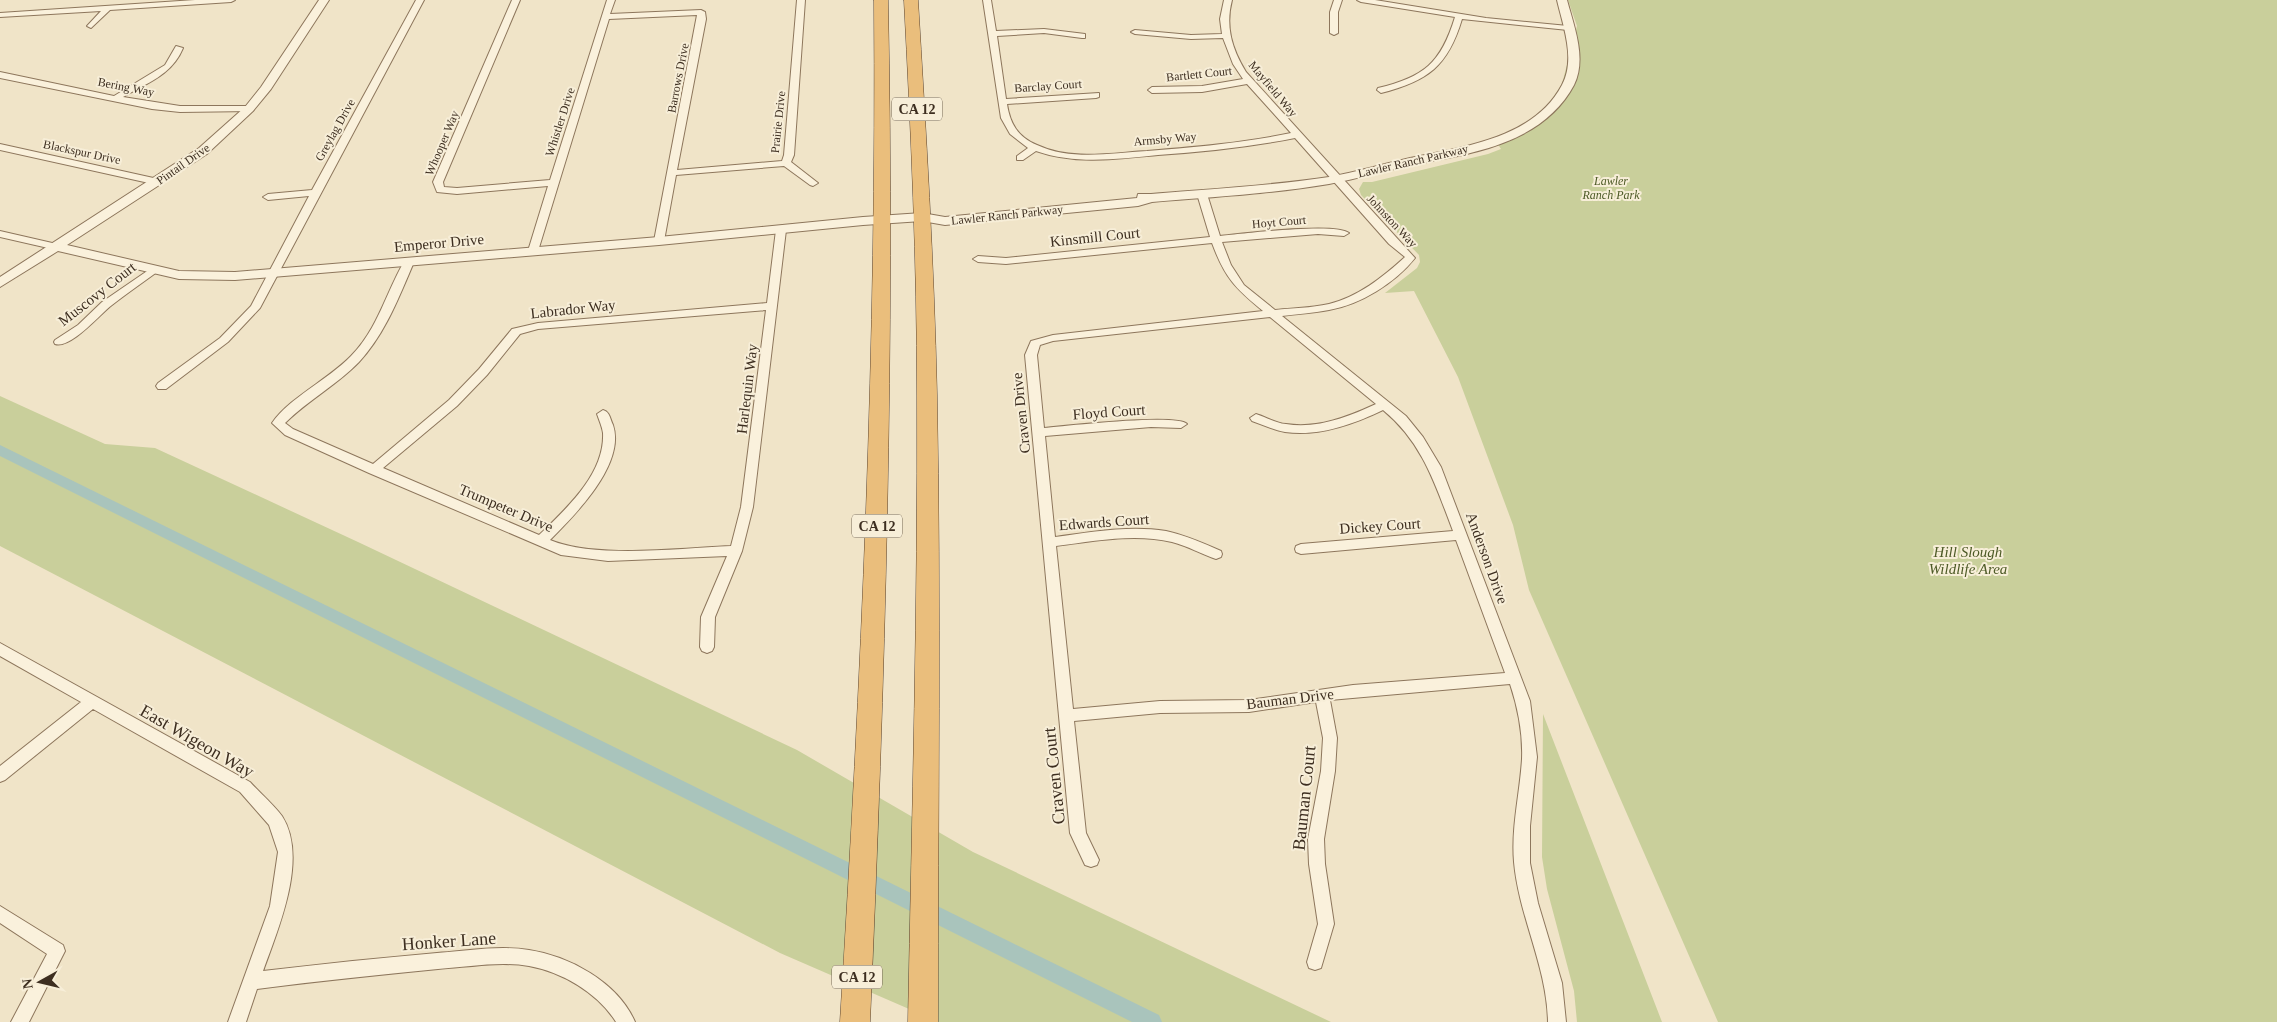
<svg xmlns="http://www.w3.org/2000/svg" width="2277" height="1022" viewBox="0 0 2277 1022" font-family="Georgia,serif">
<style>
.green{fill:#c9cf9b}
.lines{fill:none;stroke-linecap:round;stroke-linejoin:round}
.canal{fill:#a9c4bc;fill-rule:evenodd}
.minor-casing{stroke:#8d765c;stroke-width:2}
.tertiary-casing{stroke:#8d765c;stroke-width:2}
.trunk-casing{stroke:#5b4430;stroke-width:1}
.minor{fill:#faf1dc;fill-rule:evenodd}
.tertiary{fill:#faf1dc;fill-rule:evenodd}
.trunk{fill:#eabe7c;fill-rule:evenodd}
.labels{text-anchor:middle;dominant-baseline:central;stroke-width:4;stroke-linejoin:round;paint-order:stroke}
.far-street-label{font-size:12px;fill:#3d2e20;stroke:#f7eed8}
.far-park-label{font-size:12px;font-style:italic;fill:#4d5a26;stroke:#f7eed8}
.shield{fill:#f7eed8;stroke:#756857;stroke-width:1}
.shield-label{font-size:14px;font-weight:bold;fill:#3d2e20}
.street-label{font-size:15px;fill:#3d2e20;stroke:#f7eed8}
.park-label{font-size:15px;font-style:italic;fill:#4d5a26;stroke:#f7eed8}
.near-street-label{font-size:18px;fill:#3d2e20;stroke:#f7eed8}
</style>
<rect width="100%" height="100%" fill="#f0e4c8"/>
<path class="green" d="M1568 0H2277V1022H1718L1529 590 1513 525 1458 377 1414 291 1385 293 1417 268 1420 262 1419 255 1361 195 1359 189 1363 182H1372L1488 154 1501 149 1494 138 1534 126 1562 84 1577 26Z
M0 396 105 444 155 448 358 542 797 750 973 852 1331 1022H939L780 953 0 546Z
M1543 714 1662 1022H1577L1574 991 1547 889 1542 857Z"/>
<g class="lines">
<path class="canal" d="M0 445 1159 1015 1162 1022H1132L0 456Z"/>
<g class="minor-casing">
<path id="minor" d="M195 0H235L231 2 110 10 91 28 87 26 101 11 0 17V13Z
M416 0H424L260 308 228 342 166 389H158L156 386 158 383 220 338 251 306 309 196 268 200 263 197 268 194 312 190Z
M512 0H520L443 182 444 187 457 188 550 180 607 0H615L610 14 701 10 705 12 706 19 677 170 782 161 784 155 797 0H805L794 155 791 162 818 183 813 186 810 185 784 166 676 175 664 241 659 244 655 243 654 241 697 15 609 19 538 251 537 253H529L528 251 548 186 457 194 437 192 433 182Z
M983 0H991L996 31 1044 29 1085 34V38H1082L1044 33 997 36 1006 99 1099 93V97L1096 98 1007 104C1010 124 1018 137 1037 145 1071 161 1111 153 1147 151 1195 147 1243 143 1291 133L1247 84 1202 92 1152 93 1148 90 1152 87 1202 86 1243 79 1233 64 1223 38 1191 39 1135 34 1131 32 1135 30 1191 35 1222 34 1220 19 1224 0H1232C1225 27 1232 49 1246 72L1415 258C1395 283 1360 305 1329 310 1313 313 1297 314 1282 316L1406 416 1423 437 1441 467 1530 701 1537 757 1530 826V863L1538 903 1562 983 1566 1022H1548C1547 966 1519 917 1514 862 1511 827 1520 793 1522 759 1523 734 1518 708 1510 684L1330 700 1337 738 1335 771 1324 839 1325 864 1334 924 1321 968 1315 970 1309 968 1307 962 1318 924 1309 864 1308 839 1321 771 1323 738 1316 702 1249 712 1160 713 1074 721 1086 833 1099 860 1097 865 1091 867 1085 865 1070 833 1025 355 1031 341 1053 335 1263 311C1235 288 1225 278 1212 243L1006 264 978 262 973 259 978 256 1006 258 1210 237 1197 194 1202 191 1207 194 1220 236C1241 234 1336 222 1349 233L1344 236 1318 234 1222 242 1231 265 1244 285 1275 310C1292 308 1311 308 1329 304 1358 297 1383 277 1405 257L1389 244 1295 138C1250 147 1204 152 1158 155 1117 159 1076 165 1036 151L1023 160H1017V156L1028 148 1010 134 1001 118ZM1270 317 1376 404C1348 417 1317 429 1286 424 1275 423 1266 417 1256 414L1250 418 1252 421C1263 425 1274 430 1285 432 1319 437 1354 424 1383 410 1423 443 1435 484 1453 531L1301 544 1296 546 1295 549 1296 552 1301 554 1456 540 1505 673 1353 685 1249 700 1160 701 1073 709 1056 546C1094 541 1135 533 1172 542 1188 546 1201 554 1216 559L1221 557 1222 554 1221 551C1203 543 1185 535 1166 531 1130 525 1091 532 1055 537L1045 436 1151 427 1181 428 1187 424C1178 413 1064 426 1044 428L1037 355 1040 345 1053 341Z
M1334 0H1342L1338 12V33L1334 35 1330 33V12Z
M1357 0H1375L1486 18 1568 26 1572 28 1568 30 1462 19C1448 66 1428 81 1381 93L1377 90 1378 88C1424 77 1441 63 1455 17L1361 2Z
M176 46 183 48C172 75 147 83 123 97L180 106H249L253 109 252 111 180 112 152 109 0 78V72L114 96 165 65Z
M0 144 158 179 163 182 158 185 0 150Z
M781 227 786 230 753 507 742 551 715 617 714 647 712 651 707 653 702 651 700 647 701 617 727 556 608 561 561 555 369 473 285 435 272 423C289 398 329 379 351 356 378 329 386 292 405 260H413L414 262C399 297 385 334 359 362 337 385 308 400 285 423L293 429 373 464 449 400 479 369 512 329 538 323 767 303 776 230ZM766 310 741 507 731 546C680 548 596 559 550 540 575 515 626 464 613 425 610 419 610 412 603 410L597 414C599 420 602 426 603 433 605 474 566 509 539 535L383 468 457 406 487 375 520 334 538 329Z
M0 231 61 245 62 247 57 250 0 237Z
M153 267 157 268V272C142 283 126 294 112 305 100 314 71 349 55 344L54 342 55 340 78 325 102 302Z
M0 643 250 782C260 793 273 804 282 816 309 858 278 929 263 971 321 964 379 958 437 953 468 951 498 945 529 950 569 956 618 982 635 1022H616C598 993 562 972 529 966 499 961 468 967 438 969 378 975 318 981 257 989L246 1022H228L270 906 278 852 269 825 240 792 93 709 5 780 0 782V766L81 702 0 656Z
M0 906 63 945 65 951 29 1022H11L47 954 0 923Z"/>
</g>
<g class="tertiary-casing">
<path id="tertiary" d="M319 0H329L271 89 253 111 207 154 67 245 179 271 235 272 659 237 863 217 922 213 945 217 1137 198 1138 194H1151C1210 189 1270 186 1329 177 1355 172 1380 165 1406 159 1460 147 1533 140 1562 85 1576 59 1563 26 1557 0H1567C1574 26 1587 59 1574 85 1563 106 1544 123 1523 134 1487 153 1445 158 1407 166 1381 172 1355 179 1329 184 1270 194 1211 197 1152 202L1138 206 945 225 922 221 863 225 659 245 235 280 179 279 58 251 0 287V277L199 148 245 107 261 87Z"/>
</g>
<g class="trunk-casing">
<path id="trunk" d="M874 0H888C895 341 885 681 870 1022H840C861 681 877 341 874 0Z
M904 0H918C926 132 934 263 937 395 941 604 938 813 938 1022H908C912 813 918 604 917 395 917 263 911 132 904 0Z"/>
</g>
<use href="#minor" class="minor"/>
<use href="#tertiary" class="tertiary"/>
<use href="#trunk" class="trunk"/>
</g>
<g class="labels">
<g class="far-street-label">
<text transform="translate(1199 74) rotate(-6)">Bartlett Court</text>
<text transform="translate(678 78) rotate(-79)">Barrows Drive</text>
<text transform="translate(1048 86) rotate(-4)">Barclay Court</text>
<text transform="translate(126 87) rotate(11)">Bering Way</text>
<text transform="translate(1273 89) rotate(50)">Mayfield Way</text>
<text transform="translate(560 122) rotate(-72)">Whistler Drive</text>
<text transform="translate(778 122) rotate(-84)">Prairie Drive</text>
<text transform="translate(335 130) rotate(-61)">Greylag Drive</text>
<text transform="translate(1165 139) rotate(-5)">Armsby Way</text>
<text transform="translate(442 143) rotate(-67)">Whooper Way</text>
<text transform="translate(82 152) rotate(12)">Blackspur Drive</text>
<text transform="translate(1413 161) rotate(-13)">Lawler Ranch Parkway</text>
<text transform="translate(183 164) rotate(-35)">Pintail Drive</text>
<text transform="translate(1007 215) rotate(-6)">Lawler Ranch Parkway</text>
<text transform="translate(1392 221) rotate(47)">Johnston Way</text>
<text transform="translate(1279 222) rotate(-5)">Hoyt Court</text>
</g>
<g class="far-park-label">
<text x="1611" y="181">Lawler<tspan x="1611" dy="14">Ranch Park</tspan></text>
</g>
<g class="shield">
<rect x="892" y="97.5" width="50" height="23" rx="4"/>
<rect x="852" y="514.5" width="50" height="23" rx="4"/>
<rect x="832" y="965.5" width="50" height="23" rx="4"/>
</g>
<g class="shield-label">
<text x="917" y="109">CA 12</text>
<text x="877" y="526">CA 12</text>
<text x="857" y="977">CA 12</text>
</g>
<g class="street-label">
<text transform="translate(1095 237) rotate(-6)">Kinsmill Court</text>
<text transform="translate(439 243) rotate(-5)">Emperor Drive</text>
<text transform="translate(97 294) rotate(-38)">Muscovy Court</text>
<text transform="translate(573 309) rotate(-6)">Labrador Way</text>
<text transform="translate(747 389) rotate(-83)">Harlequin Way</text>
<text transform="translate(1109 412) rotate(-4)">Floyd Court</text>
<text transform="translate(1021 413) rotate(-96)">Craven Drive</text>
<text transform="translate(506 508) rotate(23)">Trumpeter Drive</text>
<text transform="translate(1104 522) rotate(-4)">Edwards Court</text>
<text transform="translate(1380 526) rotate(-4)">Dickey Court</text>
<text transform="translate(1487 558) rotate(70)">Anderson Drive</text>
<text transform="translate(1290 699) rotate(-7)">Bauman Drive</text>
</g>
<g class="park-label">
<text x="1968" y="552">Hill Slough<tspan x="1968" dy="17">Wildlife Area</tspan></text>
</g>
<g class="near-street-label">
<text transform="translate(197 741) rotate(30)">East Wigeon Way</text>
<text transform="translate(1054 776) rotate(-96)">Craven Court</text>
<text transform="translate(1304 798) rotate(-84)">Bauman Court</text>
<text transform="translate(449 941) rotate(-4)">Honker Lane</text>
</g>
</g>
<g transform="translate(40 982) rotate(262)" stroke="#f7eed8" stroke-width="4" paint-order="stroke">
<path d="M0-4L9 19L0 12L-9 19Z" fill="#3d2e20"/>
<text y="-8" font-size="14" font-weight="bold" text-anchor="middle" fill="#3d2e20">N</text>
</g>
</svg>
